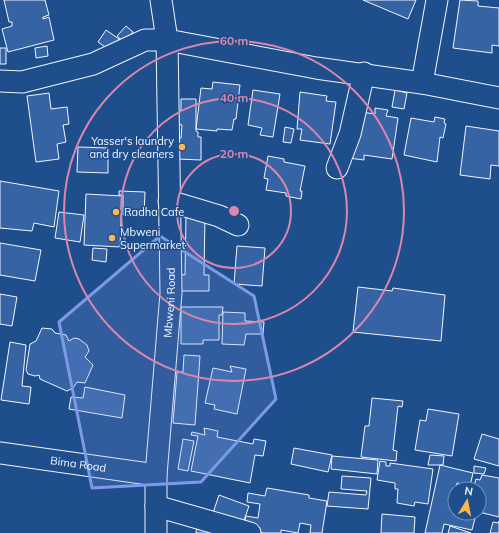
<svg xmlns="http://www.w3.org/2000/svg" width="499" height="533" viewBox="0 0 499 533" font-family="Mulish,sans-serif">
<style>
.building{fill:#3563a3;stroke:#f2f6ff}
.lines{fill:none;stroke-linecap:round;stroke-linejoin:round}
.minor-casing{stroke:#f2f6ff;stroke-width:23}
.minor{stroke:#1f4e8c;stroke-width:21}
.marked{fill:#7d9aea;fill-opacity:0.2;stroke:#7d9aea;stroke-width:3;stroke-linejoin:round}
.ring{fill:none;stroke:#da87ad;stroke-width:2}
.poi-dot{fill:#ffb74d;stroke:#1f4e8c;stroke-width:1.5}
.labels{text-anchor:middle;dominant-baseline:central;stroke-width:3;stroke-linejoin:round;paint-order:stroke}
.poi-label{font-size:11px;fill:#f2f6ff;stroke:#1f4e8c;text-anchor:start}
.street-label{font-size:11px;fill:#f2f6ff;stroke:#1f4e8c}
.centre{fill:#da87ad;stroke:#1f4e8c;stroke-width:2}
.ring-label{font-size:12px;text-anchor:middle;font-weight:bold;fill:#da87ad;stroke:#1f4e8c;stroke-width:3;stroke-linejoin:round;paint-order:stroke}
</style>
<rect width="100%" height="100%" fill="#1f4e8c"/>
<path class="building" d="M4 0H45L49 15 43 17V19L49 17 54 40 8 52 2 29 12 26V22H9Z
M363 0H416L408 19Z
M460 0 478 1V6L499 8V46L492 45V53L453 48Z
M126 26 133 32 125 43 117 36Z
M106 30 119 39 111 51 98 42Z
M47 46 48 56 36 58 35 48Z
M0 48H6V64H0Z
M213 82 240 85 236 119H234L232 130 217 129V131L196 129 201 88 212 89Z
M253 90 280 94 273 137 260 135 262 128 248 125Z
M395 90 407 93 404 109 392 107Z
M300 92 327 96 326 101 336 102 330 144 300 140 302 129H297Z
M49 93 51 109 67 107 69 124 63 125 66 142 57 144 59 159 36 162 27 96Z
M181 99H196V131L198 132V137H201V160L177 159V138H181L182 125 177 124V111H181Z
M375 108 388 110 386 116 398 118 392 159 364 155V160L349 158 361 112 375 114Z
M435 117 445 119 444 123 446 124 443 138 440 137 437 162 404 155 411 118 434 122Z
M466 126 499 131V166L491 165 490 179 460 175Z
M285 127 294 129 291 143 283 142Z
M78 147 108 148V173L77 172Z
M268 156 284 159V162L305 166 300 191H302L301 199 286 196V193L266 190 268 179 264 178Z
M0 181 59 191 54 227 34 223 32 231 0 228Z
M119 191 145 192 144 216 123 215V195H119Z
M86 194 122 196 120 247 84 245Z
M59 212 84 215 80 242 55 238Z
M186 217H205L204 275H209V291H175L176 274 185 275Z
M0 243 41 250 35 281 0 275Z
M237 246 265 248 262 286 234 284Z
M93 248 107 249 106 262 92 260Z
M358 287 392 291 393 288 445 295 441 341 353 332Z
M0 294 17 297 12 326 0 324Z
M181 307H223L222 315H219V340H203V344H181Z
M223 312 245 313V321L264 322 263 334H246L244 345 222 344Z
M42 328 52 329 55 333 66 335 69 341 74 338 79 339 87 345 89 351 85 357 93 365 85 383 77 382 73 388 67 391 40 379 39 375 35 376 28 374 26 370 30 344 36 341Z
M10 342 26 345 22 386 31 387 29 404 1 400Z
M184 355 200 356 195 425 173 423 177 372H183Z
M230 366 246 369 237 414 214 409 215 405 205 403 213 368 232 372Z
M85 387 125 395 122 418 69 409 71 397 83 398Z
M372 398 403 401 402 407 398 406 393 450 397 451 396 461 361 457 365 426H369Z
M428 409 459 414 452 456 415 450 420 420 426 421Z
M204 428 218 431 217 437 253 444 254 439 266 441 263 456 255 455 250 483 191 471 198 436 191 435 192 432 205 435Z
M482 434 499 439V466L474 459Z
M183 439 194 441 188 471 178 469Z
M294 448 332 455 328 472 291 464Z
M430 455 444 456 443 465H428Z
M332 456 378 460 377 474 331 469Z
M380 461 386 462V466H390V463L433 469 428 504 415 502 414 506 397 503 398 489H395V483L377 480Z
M440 465 473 473 470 486 457 483 451 508 455 509V513L476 514 472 530 444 524 442 533H425Z
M474 466 486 468 484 474 474 473Z
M482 475 499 478V517L479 512V489H473L476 479 480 480Z
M342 476 371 478 368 509 327 506 329 492 366 495 367 491 341 489Z
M267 488 309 495V498L327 501 322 533H310L311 525 300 523 298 533 281 530V533H264L243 529 246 516 258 518 260 504 247 502 248 493 265 496Z
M219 495 249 506 241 529 211 519Z
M382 514 415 517 414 533H381Z
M499 521V533H490L493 522 498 523Z
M197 525 226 533H196Z
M450 526 471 533H448Z"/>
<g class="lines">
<g class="minor-casing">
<g id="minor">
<path d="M0 81 22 82 93 64 145 40H167L316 68 422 83 499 98"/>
<path d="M422 83 437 0"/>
<path d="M337 168 350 134 364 73"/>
<path d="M169 201 219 216 238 225"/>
<path id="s1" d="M0 453 156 475"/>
<path d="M156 506 250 533"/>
<path id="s2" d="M156 533V475L171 293 167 40 161 0"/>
</g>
</g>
<use href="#minor" class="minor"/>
</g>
<path class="marked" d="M160 236 254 296 276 399 201 482 92 488 59 322Z"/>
<g class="ring">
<circle cx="234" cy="211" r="57"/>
<circle cx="234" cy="211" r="113"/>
<circle cx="234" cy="211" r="170"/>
</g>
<g class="poi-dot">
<circle cx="182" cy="147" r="4"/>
<circle cx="116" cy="212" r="4"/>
<circle cx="112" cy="238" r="4"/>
</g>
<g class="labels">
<g class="poi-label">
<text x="174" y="141" text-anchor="end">Yasser's laundry<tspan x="174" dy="13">and dry cleaners</tspan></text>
<text x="124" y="212">Radha Cafe</text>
<text x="120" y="232">Mbweni<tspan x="120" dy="13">Supermarket</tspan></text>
</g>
<g class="street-label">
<text stroke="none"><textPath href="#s2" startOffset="231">Mbweni Road</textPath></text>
<text stroke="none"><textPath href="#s1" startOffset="79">Bima Road</textPath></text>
</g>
</g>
<circle cx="234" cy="211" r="6" class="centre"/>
<g class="ring-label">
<text x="234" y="45">60 m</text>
<text x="234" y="102">40 m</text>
<text x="234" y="158">20 m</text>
</g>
<g transform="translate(467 501) rotate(10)"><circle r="19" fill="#1f4e8c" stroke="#7391ba"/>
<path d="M0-3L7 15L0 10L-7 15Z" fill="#ffb74d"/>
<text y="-6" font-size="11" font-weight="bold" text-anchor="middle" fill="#f2f6ff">N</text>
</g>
</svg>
